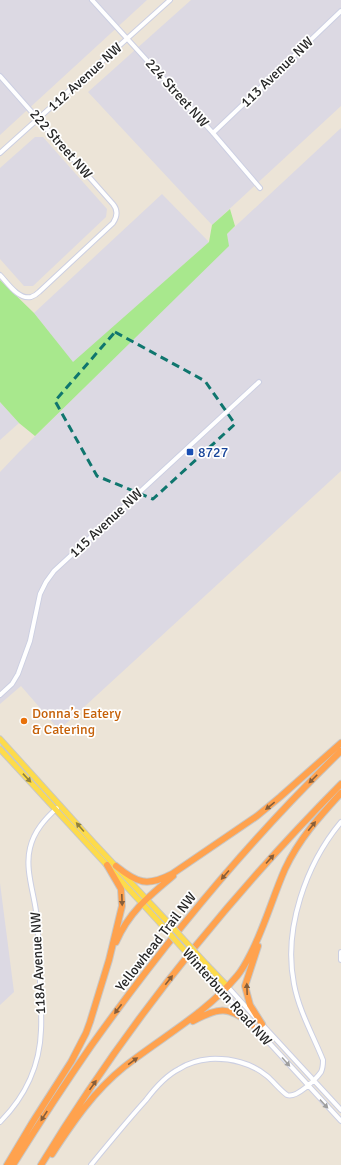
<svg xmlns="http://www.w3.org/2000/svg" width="341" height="1165" viewBox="0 0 341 1165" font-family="Signika,sans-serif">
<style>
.industrial{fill:#dcd9e3}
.green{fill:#a8e88d}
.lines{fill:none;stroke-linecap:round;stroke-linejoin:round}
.minor-casing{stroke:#cccfe2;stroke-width:6}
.major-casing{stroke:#c7c7c7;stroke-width:7}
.highway-casing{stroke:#c7c7c7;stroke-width:8}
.minor{stroke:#fff;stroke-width:4}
.major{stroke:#fddb4b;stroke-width:5}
.highway{stroke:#ffa24e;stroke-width:6}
.major-bridge-casing{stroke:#c7c7c7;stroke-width:7;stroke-linecap:butt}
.major-bridge{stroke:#fddb4b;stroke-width:5}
.oneway{fill:#928139}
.oneway2{fill:#885e39}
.oneway3{fill:#9e9e9e}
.marked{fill:none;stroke:#0f766e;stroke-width:3;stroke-dasharray:8 5;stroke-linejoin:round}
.transit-dot{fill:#1a4fb4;stroke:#fff;stroke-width:1.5}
.food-dot{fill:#e8710a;stroke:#fff;stroke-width:1.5}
.labels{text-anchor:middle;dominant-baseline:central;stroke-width:3.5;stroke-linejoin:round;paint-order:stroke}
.street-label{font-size:14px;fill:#272727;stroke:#fff}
.transit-label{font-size:14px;fill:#164399;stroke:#fff;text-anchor:start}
.food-label{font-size:14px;fill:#c56008;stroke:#fff;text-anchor:start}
</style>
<rect width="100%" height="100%" fill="#ece4d7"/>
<path class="industrial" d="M0 0H147L0 135Z
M191 0H341V106L212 225 88 92Z
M341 128V471L59 730 21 686 0 704V472L19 452 228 246 227 234Z
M35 137H43L107 209 106 217 33 286H24L0 259V168Z
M162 194 209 242 73 363 34 313Z
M0 402 19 423 0 440Z
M0 883 14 992 0 1005Z"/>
<path class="green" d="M230 209 235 226 227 234 229 246 35 436 19 423 0 402V280L34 313 73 362 209 242 212 225Z"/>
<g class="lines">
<g class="minor-casing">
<path id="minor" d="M92 0 213 133 260 188
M0 76 113 204C118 210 117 217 113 223L39 292C37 294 34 296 31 297 18 300 7 282 0 275
M213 133 341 11
M0 153 170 0
M0 695 12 684 18 674 30 641 40 594 46 582 54 571 259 382
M341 952V960
M228 987 255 1017
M223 992 246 1018
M260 1022 341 1110
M251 1023 341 1121
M0 1122C25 1097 40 1065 41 1030 42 1014 40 997 40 981 39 958 39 934 36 911 33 890 25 868 30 848 34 831 45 819 57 808
M91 1165C109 1143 127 1121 146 1100 155 1088 165 1076 179 1069 188 1063 199 1060 210 1059 230 1058 252 1063 267 1076 273 1081 281 1091 287 1095 296 1099 316 1079 321 1072 323 1068 323 1065 323 1060 313 1035 299 1011 294 984 283 929 306 864 341 822"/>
</g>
<g class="major-casing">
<path id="major" d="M0 739 94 843 164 918
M0 749 160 923
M207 965 228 987
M202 970 223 992"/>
</g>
<g class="highway-casing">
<path id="highway" d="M116 866C137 883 147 887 172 874L257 816 280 797 341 743
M116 942C129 912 149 896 173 876
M258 946 245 986 250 1005 262 1024
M193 1021C219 1007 229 1006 252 1025
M52 1154C73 1122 94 1091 124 1067 162 1037 205 1014 237 976 243 969 247 961 251 953 265 926 273 896 285 869 299 839 319 817 341 793
M7 1165 32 1123 71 1062 86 1033 90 1022 109 960 122 906 121 889 107 865
M13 1165C38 1125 64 1085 91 1046 166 941 248 841 341 751
M41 1165C125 1027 227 899 341 784"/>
</g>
<use href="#minor" class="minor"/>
<use href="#major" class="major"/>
<use href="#highway" class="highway"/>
<g class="major-bridge-casing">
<path id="major-bridge" d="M164 918 207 965
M160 923 202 970"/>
</g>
<use href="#major-bridge" class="major-bridge"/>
</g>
<defs><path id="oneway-solid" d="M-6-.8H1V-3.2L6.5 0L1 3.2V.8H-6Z"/></defs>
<g class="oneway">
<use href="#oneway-solid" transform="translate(27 778) rotate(47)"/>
<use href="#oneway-solid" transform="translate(80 827) rotate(-131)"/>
</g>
<g class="oneway2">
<use href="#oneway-solid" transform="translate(313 779) rotate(135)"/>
<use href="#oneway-solid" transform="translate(270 806) rotate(141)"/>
<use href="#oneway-solid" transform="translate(312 826) rotate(-51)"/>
<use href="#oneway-solid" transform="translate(270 859) rotate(-48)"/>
<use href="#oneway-solid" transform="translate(225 875) rotate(131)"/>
<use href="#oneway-solid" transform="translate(122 900) rotate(88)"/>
<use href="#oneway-solid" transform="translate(169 980) rotate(-52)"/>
<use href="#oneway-solid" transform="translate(247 989) rotate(-92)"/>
<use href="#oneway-solid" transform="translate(118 1009) rotate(127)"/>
<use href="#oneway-solid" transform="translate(133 1061) rotate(-36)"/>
<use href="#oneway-solid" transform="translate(93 1085) rotate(-55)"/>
<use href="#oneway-solid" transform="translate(44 1116) rotate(123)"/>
</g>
<g class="oneway3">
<use href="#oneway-solid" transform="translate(286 1062) rotate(48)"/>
<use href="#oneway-solid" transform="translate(324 1104) rotate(47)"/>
</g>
<path class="marked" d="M115 332 205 381 235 424 153 499 97 476 55 401Z"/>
<rect class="transit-dot" x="186" y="448" width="8" height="8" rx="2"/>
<circle class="food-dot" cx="24" cy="721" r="4"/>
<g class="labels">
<g class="street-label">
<text transform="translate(277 72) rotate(-44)">113 Avenue NW</text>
<text transform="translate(85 77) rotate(-42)">112 Avenue NW</text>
<text transform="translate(177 93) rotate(48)">224 Street NW</text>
<text transform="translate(61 144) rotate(49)">222 Street NW</text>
<text transform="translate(106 523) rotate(-43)">115 Avenue NW</text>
<text transform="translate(156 942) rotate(-52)">Yellowhead Trail NW</text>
<text transform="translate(38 963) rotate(-93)">118A Avenue NW</text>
<text transform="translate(227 997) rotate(48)">Winterburn Road NW</text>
</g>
<g class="transit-label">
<text x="198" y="452">8727</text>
</g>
<g class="food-label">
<text x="32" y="713">Donna’s Eatery<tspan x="32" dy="16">&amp; Catering</tspan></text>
</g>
</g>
</svg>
